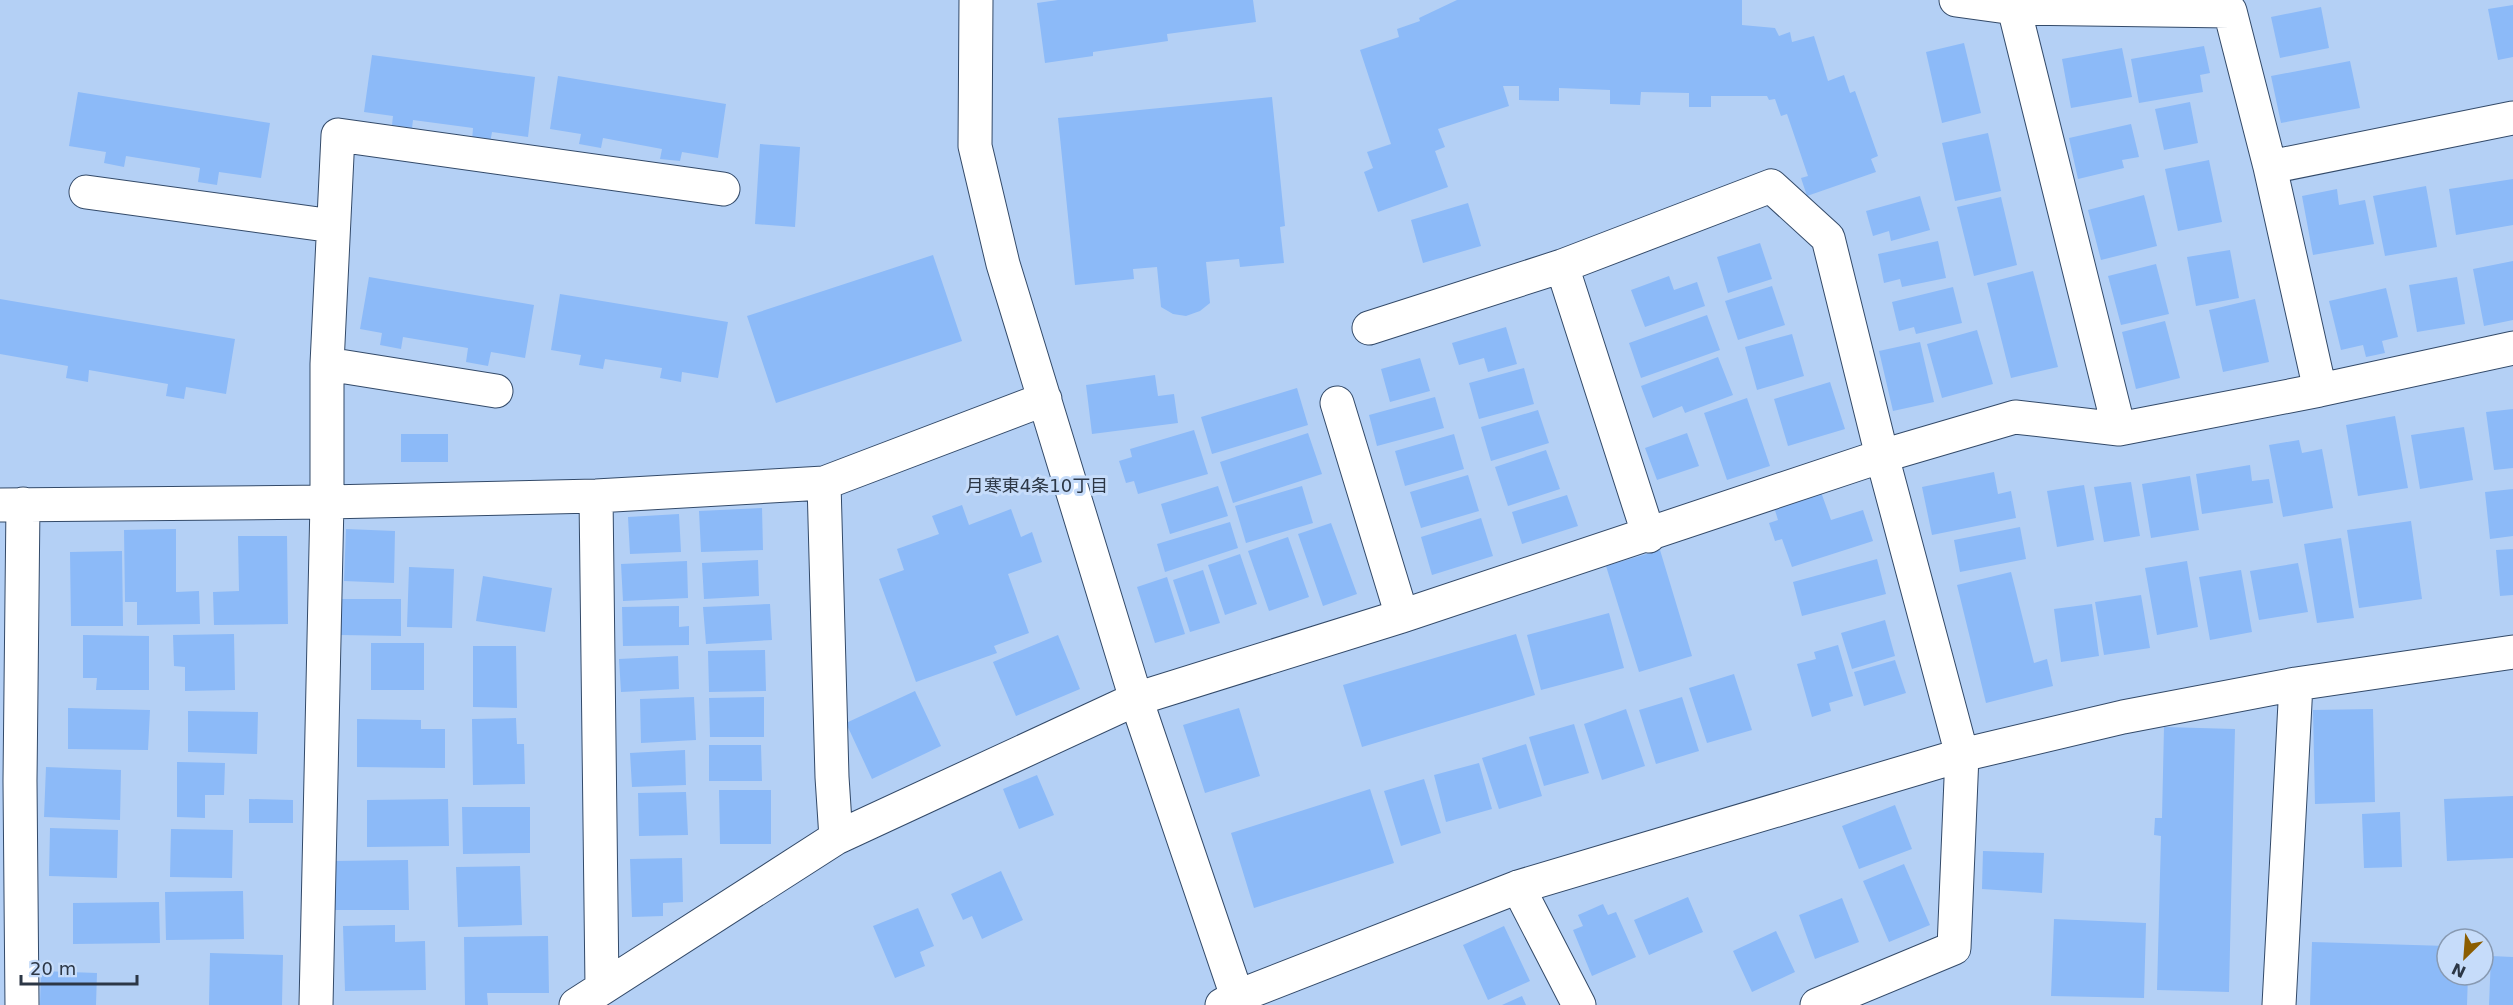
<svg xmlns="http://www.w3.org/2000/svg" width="2513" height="1005" viewBox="0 0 2513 1005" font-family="'DejaVu Sans','Noto Sans JP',sans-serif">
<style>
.building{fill:#8cbaf8}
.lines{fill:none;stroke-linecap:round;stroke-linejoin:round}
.minor-casing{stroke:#334a69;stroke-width:35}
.minor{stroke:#fff;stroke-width:33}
.labels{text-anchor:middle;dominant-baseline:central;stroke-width:6;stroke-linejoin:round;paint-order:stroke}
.neighbourhood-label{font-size:18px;fill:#2c3746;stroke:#c6dcfa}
</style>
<rect width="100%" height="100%" fill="#b4d0f5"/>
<path class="building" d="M1058 0H1253L1256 22 1167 34 1168 41 1093 52V56L1045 63 1037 3Z
M1457 0H1742V25L1775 28 1779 36 1790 32 1792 42 1814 36 1828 81 1844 75 1850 93 1855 91 1878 156 1871 159 1876 172 1807 196 1801 178 1808 176 1787 114 1781 116 1775 99 1769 100 1767 96H1711V107H1689V93L1641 92 1640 105 1610 104V90L1559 88V101L1519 100V86H1503L1509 106 1438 129 1445 147 1435 151 1448 187 1378 212 1364 172 1373 168 1367 152 1391 144 1360 50 1399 37 1397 29 1420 21 1419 18Z
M2513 5V57L2498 60 2488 9Z
M2321 7 2329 48 2280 58 2271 17Z
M1964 43 1981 113 1942 123 1926 52Z
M2204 46 2210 73 2200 75 2203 92 2139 103 2131 59Z
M2122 48 2132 97 2071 108 2062 59Z
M372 55 535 77 528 137 492 132 490 143 472 141 473 128 413 120 412 128 392 125 393 116 364 112Z
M2350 61 2360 108 2281 123 2271 76Z
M558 76 726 104 718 158 682 152 680 161 660 159 662 149 603 138 601 148 579 144 581 134 550 129Z
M78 92 270 123 261 178 219 172 217 185 198 182 200 168 126 156 124 167 104 163 106 152 69 146Z
M1272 97 1285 226 1280 227 1284 263 1240 267 1239 259 1206 262 1210 303 1200 311 1186 316 1173 314 1161 307 1157 267 1133 269 1134 279 1075 285 1058 118Z
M2190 102 2198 143 2164 150 2155 109Z
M2131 124 2139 157 2122 160 2124 168 2078 179 2069 138Z
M1988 133 2001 191 1955 201 1942 143Z
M760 144 800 147 795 227 755 224Z
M2209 160 2222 222 2178 231 2165 169Z
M2513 179V225L2456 235 2449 189Z
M2426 186 2437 247 2385 256 2373 196Z
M2337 189 2339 205 2365 200 2374 244 2313 255 2302 196Z
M2144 195 2157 246 2101 260 2088 210Z
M1920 196 1930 230 1891 241 1889 231 1873 236 1866 211Z
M2001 197 2017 265 1974 276 1957 207Z
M1468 203 1481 246 1423 263 1411 220Z
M1938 241 1946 278 1902 287 1900 279 1884 283 1878 254Z
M1760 243 1772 279 1728 293 1717 257Z
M2230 250 2239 298 2196 306 2187 257Z
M933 255 962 341 776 403 747 316Z
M2513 261V320L2484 326 2473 269Z
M2156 264 2169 314 2121 325 2108 276Z
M2033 271 2058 367 2011 378 1987 283Z
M1669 276 1674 290 1697 282 1705 306 1645 327 1631 290Z
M369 277 534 305 525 358 491 352 488 366 466 362 468 348 403 337 401 349 380 345 382 333 360 329Z
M2457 277 2465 324 2417 332 2409 285Z
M1772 286 1785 325 1738 340 1725 301Z
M1953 287 1962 323 1916 334 1914 327 1899 331 1892 302Z
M2386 288 2398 337 2382 341 2385 353 2366 357 2363 345 2341 350 2329 301Z
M560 294 728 322 718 378 682 372 681 382 660 378 662 368 605 359 603 369 579 365 581 355 551 350Z
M0 299 235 339 226 394 186 387 184 399 166 396 168 384 89 370 88 382 66 378 68 366 0 354Z
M2255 299 2269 362 2223 372 2209 310Z
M1707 315 1720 350 1641 378 1629 343Z
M2165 321 2180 378 2136 389 2122 332Z
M1506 327 1517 364 1488 372 1484 358 1459 365 1452 343Z
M1977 330 1993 384 1942 398 1927 344Z
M1792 334 1804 376 1757 390 1745 347Z
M1920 342 1934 402 1893 411 1879 351Z
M1718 357 1733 395 1685 413 1682 406 1653 418 1641 386Z
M1420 358 1430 391 1390 402 1381 369Z
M1524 368 1534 404 1479 419 1469 383Z
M1155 375 1158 396 1174 394 1178 423 1092 434 1086 385Z
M1830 382 1845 429 1788 446 1774 399Z
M1297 388 1308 425 1212 454 1201 417Z
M1435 397 1444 428 1377 446 1369 415Z
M1747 398 1770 466 1727 480 1704 413Z
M2513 409V468L2494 470 2486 412Z
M1538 410 1549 443 1491 461 1481 427Z
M2395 416 2408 488 2358 496 2346 425Z
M2464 427 2473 480 2420 489 2411 435Z
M1194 430 1208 474 1138 494 1134 481 1126 483 1119 461 1132 457 1130 449Z
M1308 433 1322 474 1233 503 1220 462Z
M1687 433 1699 466 1657 480 1645 448Z
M401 434H448V462H401Z
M1454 434 1464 469 1405 486 1395 451Z
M2299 440 2302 453 2322 449 2333 508 2283 517 2269 445Z
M1546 450 1560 489 1508 506 1495 467Z
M2250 465 2252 481 2269 479 2273 503 2202 514 2196 474Z
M1994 472 1998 494 2011 491 2016 518 1932 535 1922 487Z
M1468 475 1479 511 1421 528 1410 492Z
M2190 476 2199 530 2151 538 2142 484Z
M2131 482 2140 536 2104 542 2094 487Z
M2084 485 2094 540 2057 547 2047 491Z
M1218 486 1228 516 1170 534 1161 504Z
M1302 486 1313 523 1246 543 1235 506Z
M2513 489V536L2490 539 2485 492Z
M1821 492 1831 520 1863 510 1873 541 1792 567 1782 539 1775 541 1769 523 1778 520 1774 507Z
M1567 495 1578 526 1522 544 1512 512Z
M962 505 969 525 1011 509 1021 537 1032 532 1042 562 1008 574 1029 633 994 646 997 653 916 682 879 579 904 570 897 549 939 534 932 516Z
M762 508 763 550 701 552 699 511Z
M679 514 681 552 630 554 628 517Z
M1481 518 1493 556 1432 575 1421 537Z
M2411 521 2422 599 2359 608 2347 530Z
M1230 522 1238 548 1165 572 1157 544Z
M1331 523 1357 594 1323 606 1298 534Z
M2020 527 2026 559 1960 572 1954 540Z
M176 529V592L199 591 200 624 137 625V602H125L124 530Z
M346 529 395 531 394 583 344 581Z
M238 536H287L288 624 214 625 213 592 239 591Z
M1288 537 1309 597 1269 611 1248 551Z
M2341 538 2354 618 2317 623 2304 544Z
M2513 549V595L2500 596 2496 550Z
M1660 550 1692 656 1639 672 1606 566Z
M122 551 123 626H71L70 552Z
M1240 554 1257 604 1225 615 1208 565Z
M1877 559 1886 594 1802 616 1793 582Z
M758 560 759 596 704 599 702 563Z
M687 561 688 598 623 601 621 564Z
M2187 561 2198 627 2157 635 2145 568Z
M2298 563 2308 612 2259 620 2250 571Z
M409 567 454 569 452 628 407 627Z
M1203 570 1220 623 1190 632 1173 580Z
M2241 570 2252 632 2210 640 2199 577Z
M2011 572 2034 663 2047 659 2053 686 1986 703 1957 585Z
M483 576 552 588 545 632 476 621Z
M1167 577 1185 634 1155 643 1137 587Z
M2141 595 2150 648 2104 655 2095 602Z
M342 599H401V636L341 635Z
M770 604 772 640 706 644 703 607Z
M2092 604 2099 656 2061 662 2054 609Z
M679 606V627L689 626V645L623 646 622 607Z
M1609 613 1624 668 1541 690 1527 635Z
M1885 620 1895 656 1852 669 1841 633Z
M234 634 235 690 185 691V667L174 666 173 635Z
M1516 634 1535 695 1362 747 1343 685Z
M83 635 149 636V690H96L97 678H83Z
M1058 635 1080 689 1016 716 993 662Z
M371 643H424V690H371Z
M1838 645 1853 696 1829 703 1831 711 1812 717 1797 664 1816 659 1814 652Z
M473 646H516L517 708 473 707Z
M765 650 766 691 709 692 708 651Z
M678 656 679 689 621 692 619 659Z
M1895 660 1906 693 1864 706 1854 672Z
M1734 674 1752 730 1707 743 1689 688Z
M915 691 941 746 872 779 846 723Z
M694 697 696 740 641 743 640 699Z
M764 697V737H710L709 698Z
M1682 697 1699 751 1656 764 1639 710Z
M68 708 150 710 148 750 68 749Z
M1239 708 1260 776 1205 793 1183 725Z
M1626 709 1645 766 1602 780 1584 724Z
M2373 709 2375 802 2315 804 2313 710Z
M188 711 258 712 257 754 188 752Z
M516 718 517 744H524L525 784 473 785 472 719Z
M357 719 421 720V729H445V768L357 767Z
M1574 724 1589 773 1544 786 1529 737Z
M2164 727 2235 729 2229 992 2157 990 2161 836 2154 835 2155 818H2162Z
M1526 744 1542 796 1499 809 1482 758Z
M709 745H761L762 781H709Z
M685 750 686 785 632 787 630 753Z
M177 762 225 763 224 795H205V818L177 817Z
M1479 763 1492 809 1446 822 1434 775Z
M46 767 121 770 120 820 44 817Z
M1037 775 1054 815 1019 829 1003 789Z
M1424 779 1441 833 1401 846 1384 791Z
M1370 789 1394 863 1254 908 1231 833Z
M719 790H771V844H720Z
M686 792 688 835 639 836 638 793Z
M2513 796V858L2447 861 2444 799Z
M249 799 293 800V823H249Z
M448 799 449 846 367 847V800Z
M1895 805 1912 849 1859 869 1842 826Z
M462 807H530V853L463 854Z
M2400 812 2402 867 2364 868 2362 814Z
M50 828 118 830 117 878 49 876Z
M171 829 233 830 232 878 170 877Z
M1983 851 2044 853 2042 893 1982 889Z
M682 858 683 902 663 903V916L632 917 630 859Z
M408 860 409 910H334L333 861Z
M1904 864 1930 925 1889 942 1863 881Z
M520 866 522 925 458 927 456 867Z
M1001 871 1023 920 982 939 972 916 963 920 951 894Z
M243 891 244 939 166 940 165 892Z
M1688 897 1703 932 1649 955 1634 920Z
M1842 898 1859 942 1815 959 1799 915Z
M159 902 160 943 73 944V903Z
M1603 904 1608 915 1616 912 1636 957 1592 976 1573 930 1583 926 1578 915Z
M918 908 934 946 920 952 925 966 895 978 873 926Z
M2054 919 2146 923 2144 998 2051 996Z
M395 925V942L425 941 426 990 345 991 343 926Z
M1504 926 1530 981 1488 1000 1463 945Z
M1776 931 1795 972 1752 992 1733 951Z
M548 936 549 993H487L488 1005H465L464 937Z
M2312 942 2447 946V975H2468L2467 1005H2310Z
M210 953 283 955 282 1005H209Z
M2491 956 2513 957V1005H2489Z
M41 971 97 973 96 1005H40Z
M1522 996 1526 1005H1502Z"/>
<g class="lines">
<g class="minor-casing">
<path id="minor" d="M976 0 975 146 1003 264 1136 699 1240 1005
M1956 0 2014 8 2230 11 2270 167 2320 390
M2014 8 2119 429
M2270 167 2513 118
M86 192 333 226
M1562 266 1649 536
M1369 328 1562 266 1771 186 1828 238 1882 456 1962 755 1954 948 1817 1005
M327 364 496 391
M1337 403 1402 616
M824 483 832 777 836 838
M596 496 602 986
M0 505 327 502 596 496 824 483 1045 399
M1518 887 1579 1005
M22 1005 20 781 23 504
M316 1005 327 502V364L338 135 723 189
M576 1005 836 838 1136 699 1402 616 1882 456 2015 417 2119 429 2320 390 2513 348
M1222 1005 1236 997 1518 887 1962 755 2123 717 2296 684 2513 652
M2279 1005 2296 684"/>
</g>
<use href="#minor" class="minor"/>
</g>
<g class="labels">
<g class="neighbourhood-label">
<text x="1037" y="485">月寒東4条10丁目</text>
</g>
</g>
<g transform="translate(2465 957) rotate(205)"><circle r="28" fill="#c6dcfa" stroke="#889ab2" stroke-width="1.5"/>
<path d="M0-4.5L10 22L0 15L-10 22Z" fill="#8b5d01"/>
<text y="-9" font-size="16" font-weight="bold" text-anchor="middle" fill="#2c3746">N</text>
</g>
<path d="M21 975v9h116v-9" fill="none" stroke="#2c3746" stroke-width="3"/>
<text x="30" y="975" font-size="18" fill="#2c3746" stroke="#c6dcfa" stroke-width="4.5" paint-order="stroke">20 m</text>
</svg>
